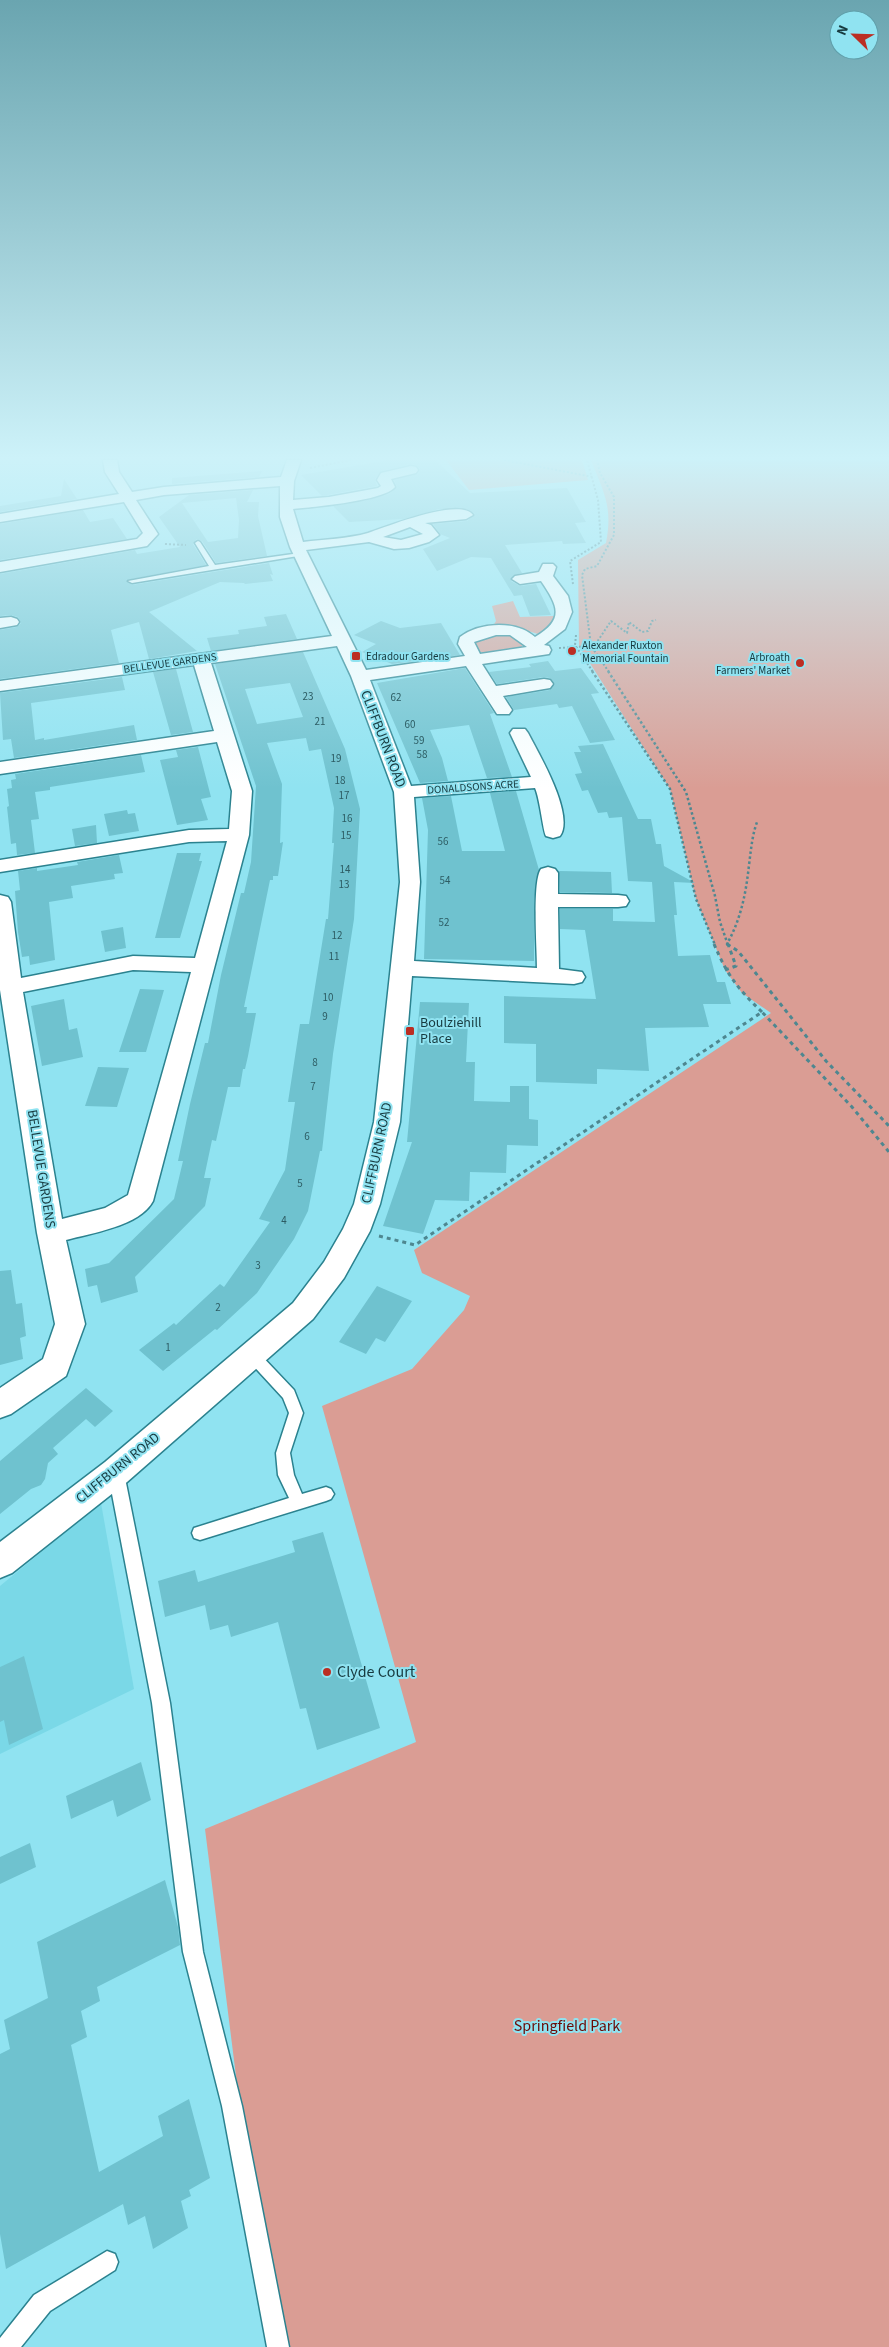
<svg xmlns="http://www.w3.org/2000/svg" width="889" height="2347" viewBox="0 0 889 2347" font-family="'Source Sans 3',sans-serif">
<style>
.built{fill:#7ad8e7}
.green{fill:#da9d94}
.building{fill:#6fc2cf;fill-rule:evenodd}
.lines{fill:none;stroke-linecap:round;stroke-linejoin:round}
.lane-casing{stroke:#2b828f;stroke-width:3}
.street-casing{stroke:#2b828f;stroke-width:3}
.path-far2{stroke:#4e8790;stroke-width:2;stroke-dasharray:2 2;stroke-linecap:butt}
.path-far1{stroke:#4e8790;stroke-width:2.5;stroke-dasharray:2.5 2.5;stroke-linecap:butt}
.path{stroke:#4e8790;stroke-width:3;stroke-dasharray:4 4;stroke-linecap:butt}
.lane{fill:#fff;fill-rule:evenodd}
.street{fill:#fff;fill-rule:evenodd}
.poi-dot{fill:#bb2e23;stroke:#90e3f1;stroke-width:2}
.labels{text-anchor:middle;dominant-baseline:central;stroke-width:4;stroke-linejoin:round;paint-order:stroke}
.far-poi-label{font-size:11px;fill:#173a3f;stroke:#90e3f1;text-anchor:start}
.far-street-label{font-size:11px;fill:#173a3f;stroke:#90e3f1}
.number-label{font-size:11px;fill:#2d5c63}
.street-label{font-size:14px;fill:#173a3f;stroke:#90e3f1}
.poi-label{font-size:14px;fill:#173a3f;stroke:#90e3f1;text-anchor:start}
.near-poi-label{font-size:16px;fill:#173a3f;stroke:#90e3f1;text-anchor:start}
.near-park-label{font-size:16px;fill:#6c0a06;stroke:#90e3f1}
</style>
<rect width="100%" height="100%" fill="#90e3f1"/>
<path class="built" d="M101 1503 134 1689 0 1754V1586Z"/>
<path class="green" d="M446 460H582L588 480 469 490Z
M591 460H889V2347H270L205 1829 416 1742 322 1406 412 1369 464 1310 470 1296 422 1273 414 1250 771 1013 742 993 725 970 696 899 670 789 579 646 578 560 606 543C613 507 604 493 591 460Z
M513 601 520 617 554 616 550 627 538 634 515 627 493 626 496 621 492 606Z
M509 632 524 642 521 648 484 653 478 651 473 639Z"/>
<path class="building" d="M390 460H435L470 493 567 488 586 522 575 523 586 543 563 544 562 541 505 545 522 573 514 575 511 581 520 586 536 584 551 615 530 616 522 595 514 596 491 558 471 557 437 571 423 549 450 538 440 534 433 524 467 521 475 514 466 509H439L404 519 349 522 333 506 364 501 389 494 397 487 394 480 418 474 420 469 416 465 411 464 381 471 375 479 377 486 322 496 301 475Z
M262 471 259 477 172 484V478Z
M64 479 77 499 0 512V506L61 496Z
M253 490 247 502H259L258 516 267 556 216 563 202 541 197 539 193 544 206 565 126 580 132 585 269 563 273 575 270 574 273 581 245 584 244 583 220 582 149 612 197 651 149 659 139 622 111 630 119 663 0 679V630L17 627 21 623 18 617 11 615 0 616V574L135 550 137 554 180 547 159 517 189 495ZM236 498 239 520 238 538 208 542 182 503Z
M83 510 90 522 113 518 127 539 0 560V524Z
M286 614 297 639 211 651 207 638 239 634 238 630 267 626 264 617Z
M381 621 400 628 441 623 460 655 392 664 362 652 376 644 354 635Z
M303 652 345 749 360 809 354 919 333 1054 322 1151H320L308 1211 294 1239 257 1293 217 1330 215 1329 163 1371 139 1350 174 1323 176 1325 220 1284 224 1287 270 1222 259 1219 285 1170 295 1102H288L300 1024H309L326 919H328L334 843H332L334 808 321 749 309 751 306 738 267 743 282 784 280 843 283 842 278 876H273V880H270L244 1007H247L246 1013H256L248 1056 245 1069H243L240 1087H228L216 1141 212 1140 204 1178H211L205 1206 135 1277 138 1292 101 1303 97 1285 88 1287 85 1269 109 1263 174 1199 183 1161H178L190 1104 205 1043H208L221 975 241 893H244L251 862 256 786 215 664ZM290 683 303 717 257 724 245 689Z
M548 661 555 671 581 668 599 693 591 694 615 740 590 743 572 706 559 708 557 704 514 710 506 697 550 690 555 684 550 678 544 677 497 684 489 672 531 667 529 664Z
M465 668 494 713 490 714 512 777 487 778 469 725 430 730 442 758 448 781 420 783 377 683Z
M176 669 193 732 171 735 153 672Z
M122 677 125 690 31 703 35 740 44 738V740L134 725 137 740 14 758 11 739 3 740 0 693Z
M603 744 638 819H651L656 844H661L664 866 695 883 674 882 677 915H674L678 956 710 955 717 982H725L731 1004H703L709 1027 645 1028 649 1071 597 1069V1084L536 1082V1044L504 1043V996L596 999 585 930 560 929V909H613V921L655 922 652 882 628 881 622 817 609 818 607 812 598 813 588 790 582 791 575 774 582 773 574 752H581L578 746Z
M198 747 211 797 201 799 208 820 177 825 160 760 178 757 176 750Z
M141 755 145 772 50 787V790L35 792 39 819 31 820 35 853 17 855 16 843 11 844 7 807 9 806 7 789 12 788 11 780 16 779 15 774Z
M516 791 539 870 534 901V961L424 959 428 830 422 798 451 796 462 851H505L490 793Z
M127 810 128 814 135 813 139 831 109 836 104 814Z
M96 825 97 843 75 846 72 829Z
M177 853H201L199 861H202L180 938H155Z
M119 855 123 873 114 874 115 879 71 886 73 898 49 902 55 960 30 965 29 956 22 957 18 932 15 891 20 890 18 871 37 868V871L78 865 77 862Z
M559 871 611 872 612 893 560 892Z
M123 927 126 948 105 952 101 931Z
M140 989 164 990 146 1052H119Z
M64 999 69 1030 77 1028 83 1057 42 1066 31 1006Z
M420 1002 469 1003 466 1062H475L474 1101 510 1102V1086H529V1119L538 1120V1146L507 1145 506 1173 470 1172 469 1201 435 1200 423 1234 383 1226 412 1142H407Z
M98 1067 129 1068 117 1107 85 1106Z
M11 1270 16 1304 22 1303 26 1336 20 1338 23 1359 0 1365V1271Z
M377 1286 412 1301 385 1342 376 1338 366 1354 339 1342Z
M86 1388 113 1411 95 1427 86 1419 53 1448 58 1454 48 1463 45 1479 41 1485 31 1489 0 1514V1461Z
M323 1532 380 1728 317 1750 306 1708 300 1709 278 1622 231 1637 228 1625 210 1630 205 1605 165 1617 158 1581 195 1570 198 1582 295 1552 292 1541Z
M24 1656 43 1729 9 1745 4 1720 0 1722V1667Z
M141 1762 151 1800 117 1817 113 1800 71 1819 66 1796Z
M30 1843 36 1867 0 1884V1857Z
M165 1880 178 1927 180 1945 97 1987 100 2001 81 2011 87 2037 71 2045 99 2172 163 2136 158 2116 189 2099 210 2178 189 2190 191 2196 181 2201 188 2228 153 2249 145 2216 128 2225 123 2204 6 2269 0 2234V2054L10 2049 4 2020 48 1998 37 1942Z"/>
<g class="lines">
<g class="lane-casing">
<path id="lane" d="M198 541 200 542 215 565 300 553 304 555 132 583 128 581 209 566 195 543Z
M252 1349 257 1351 294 1390 303 1413 290 1453 294 1475 302 1494 326 1487 331 1489 334 1494 331 1499 326 1501 200 1540 194 1538 192 1533 194 1528 289 1498 278 1475 276 1453 289 1413 283 1398 247 1359 245 1355 247 1351Z
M116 1466 121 1468 124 1473 170 1703 203 1952 242 2106 289 2347H267L222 2106 183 1952 152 1703 108 1473 111 1468Z
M107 2251 115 2254 118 2262 115 2270 50 2311 21 2347H0V2338L34 2295Z"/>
</g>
<g class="street-casing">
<path id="street" d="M103 460H117L119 472 132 492 164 487 281 477 287 460H301L294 481 293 500 329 497 378 488 381 486 377 480 381 473 411 466 416 467 418 470 416 473 391 479 395 487C384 501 313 507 293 509L303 542C324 539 348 539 368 533 386 527 460 497 473 515L466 519 425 523 431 525 439 535 429 542 409 548 394 549 369 542 306 550 366 670 465 656 458 644 460 637C480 622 516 620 535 637 565 619 558 606 541 581L520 584 512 579 515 576 539 572 543 564H553L556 567 553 576 568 596 572 612 565 629 544 645 549 646 551 650 549 654 482 664 496 686 544 679 550 680 553 684 550 688 544 689 503 696 512 710 509 714H497L466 666 370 680 411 786 531 777 510 733 513 729H525L528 733C539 754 575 815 560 836L553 838 546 836C543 831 540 799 535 788L414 797 420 882 414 961 537 968C537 949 532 881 541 869L548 867 555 869 558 873V894L618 895 626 896 629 901 626 906 618 907H558L559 969 582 972 585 977 582 982 574 984 412 976 400 1122 380 1204 370 1231 344 1278 313 1319 127 1482 12 1573 0 1578V1542L105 1462 293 1303 324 1262 343 1229 354 1204 374 1122 400 882 394 792 351 676 337 646 211 663 252 791 249 835 153 1201C140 1226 92 1233 66 1240L85 1324 66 1376 11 1414 0 1418V1388L43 1359 55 1324 37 1233 0 990V895L8 897 11 902 21 978 133 956 195 958 227 841 189 842 0 872V860L189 830 229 829 232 791 217 742 0 774V762L214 731 194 665 0 691V681L332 636 290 547 280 517V486L164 495 136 500 158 534 147 546 0 572V562L137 539 143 533 124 502 0 522V514L119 494 105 472ZM410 527 423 534 401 540 383 537ZM496 635H510L527 647 480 654 474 642ZM133 970 191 972 128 1195 105 1208 62 1219 23 992Z
M11 617 17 619 19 622 17 625 0 628V618Z"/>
</g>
<path class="path-far2" d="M504 460 593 477
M310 468 351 460
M165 544 186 545
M573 584 570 561 601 542 598 500 587 460
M576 635 575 645 593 672
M559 648 591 646 582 575 585 569 597 566 614 535V497L600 473 597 460
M609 672 591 646 597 642 611 621 627 633 629 622 642 632 648 631 652 621 656 620"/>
<path class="path-far1" d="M592 671 670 789 696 899 715 945
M608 671 686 792 715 896 720 922 728 945
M728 945 727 944C741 919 746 893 749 865 751 850 752 836 757 822"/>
<path class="path" d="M714 944C727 975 738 989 762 1012
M727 944 738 951 826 1061 889 1126
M725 970 736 966 728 944
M379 1236 415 1245 762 1012 852 1107 889 1152"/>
<use href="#lane" class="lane"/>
<use href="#street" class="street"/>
</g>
<linearGradient id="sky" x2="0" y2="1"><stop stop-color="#6aa5b0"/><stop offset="0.58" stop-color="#cdf2f9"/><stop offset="1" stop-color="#cdf2f9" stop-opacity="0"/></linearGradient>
<rect width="889" height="789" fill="url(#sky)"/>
<g class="poi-dot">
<circle cx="572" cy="651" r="5"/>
<rect x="351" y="651" width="10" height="10" rx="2.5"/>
<circle cx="800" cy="663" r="5"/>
<rect x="405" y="1026" width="10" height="10" rx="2.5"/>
<circle cx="327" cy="1672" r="5"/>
</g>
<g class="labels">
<g class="far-poi-label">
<text x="582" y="645">Alexander Ruxton<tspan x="582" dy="13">Memorial Fountain</tspan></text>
<text x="366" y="656">Edradour Gardens</text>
<text x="790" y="657" text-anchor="end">Arbroath<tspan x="790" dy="13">Farmers' Market</tspan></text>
</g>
<g class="far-street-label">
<text transform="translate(170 663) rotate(-8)">BELLEVUE GARDENS</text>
<text transform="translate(473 787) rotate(-4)">DONALDSONS ACRE</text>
</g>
<g class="number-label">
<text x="308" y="696">23</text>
<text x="396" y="697">62</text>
<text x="320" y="721">21</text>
<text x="410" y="724">60</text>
<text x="419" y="740">59</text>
<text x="422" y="754">58</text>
<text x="336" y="758">19</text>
<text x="340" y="780">18</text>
<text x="344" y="795">17</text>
<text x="347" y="818">16</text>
<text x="346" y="835">15</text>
<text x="443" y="841">56</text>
<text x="345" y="869">14</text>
<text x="445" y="880">54</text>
<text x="344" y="884">13</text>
<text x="444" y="922">52</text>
<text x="337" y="935">12</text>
<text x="334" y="956">11</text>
<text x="328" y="997">10</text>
<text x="325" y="1016">9</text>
<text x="315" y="1062">8</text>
<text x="313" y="1086">7</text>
<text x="307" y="1136">6</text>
<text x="300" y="1183">5</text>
<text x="284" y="1220">4</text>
<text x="258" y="1265">3</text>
<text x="218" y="1307">2</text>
<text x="168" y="1347">1</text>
</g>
<g class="street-label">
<text transform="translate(383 739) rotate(69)">CLIFFBURN ROAD</text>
<text transform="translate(377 1153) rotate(-78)">CLIFFBURN ROAD</text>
<text transform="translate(41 1169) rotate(81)">BELLEVUE GARDENS</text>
<text transform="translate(118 1468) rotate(-39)">CLIFFBURN ROAD</text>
</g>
<g class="poi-label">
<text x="420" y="1023">Boulziehill<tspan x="420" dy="16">Place</tspan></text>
</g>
<g class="near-poi-label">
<text x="337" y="1672">Clyde Court</text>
</g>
<g class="near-park-label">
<text x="567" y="2026">Springfield Park</text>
</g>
</g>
<g transform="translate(854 35) rotate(293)"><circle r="24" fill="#90e3f1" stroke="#609faa"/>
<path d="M0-4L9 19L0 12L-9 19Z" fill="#bb2e23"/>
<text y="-8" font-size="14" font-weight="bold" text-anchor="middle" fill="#173a3f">N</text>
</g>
</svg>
